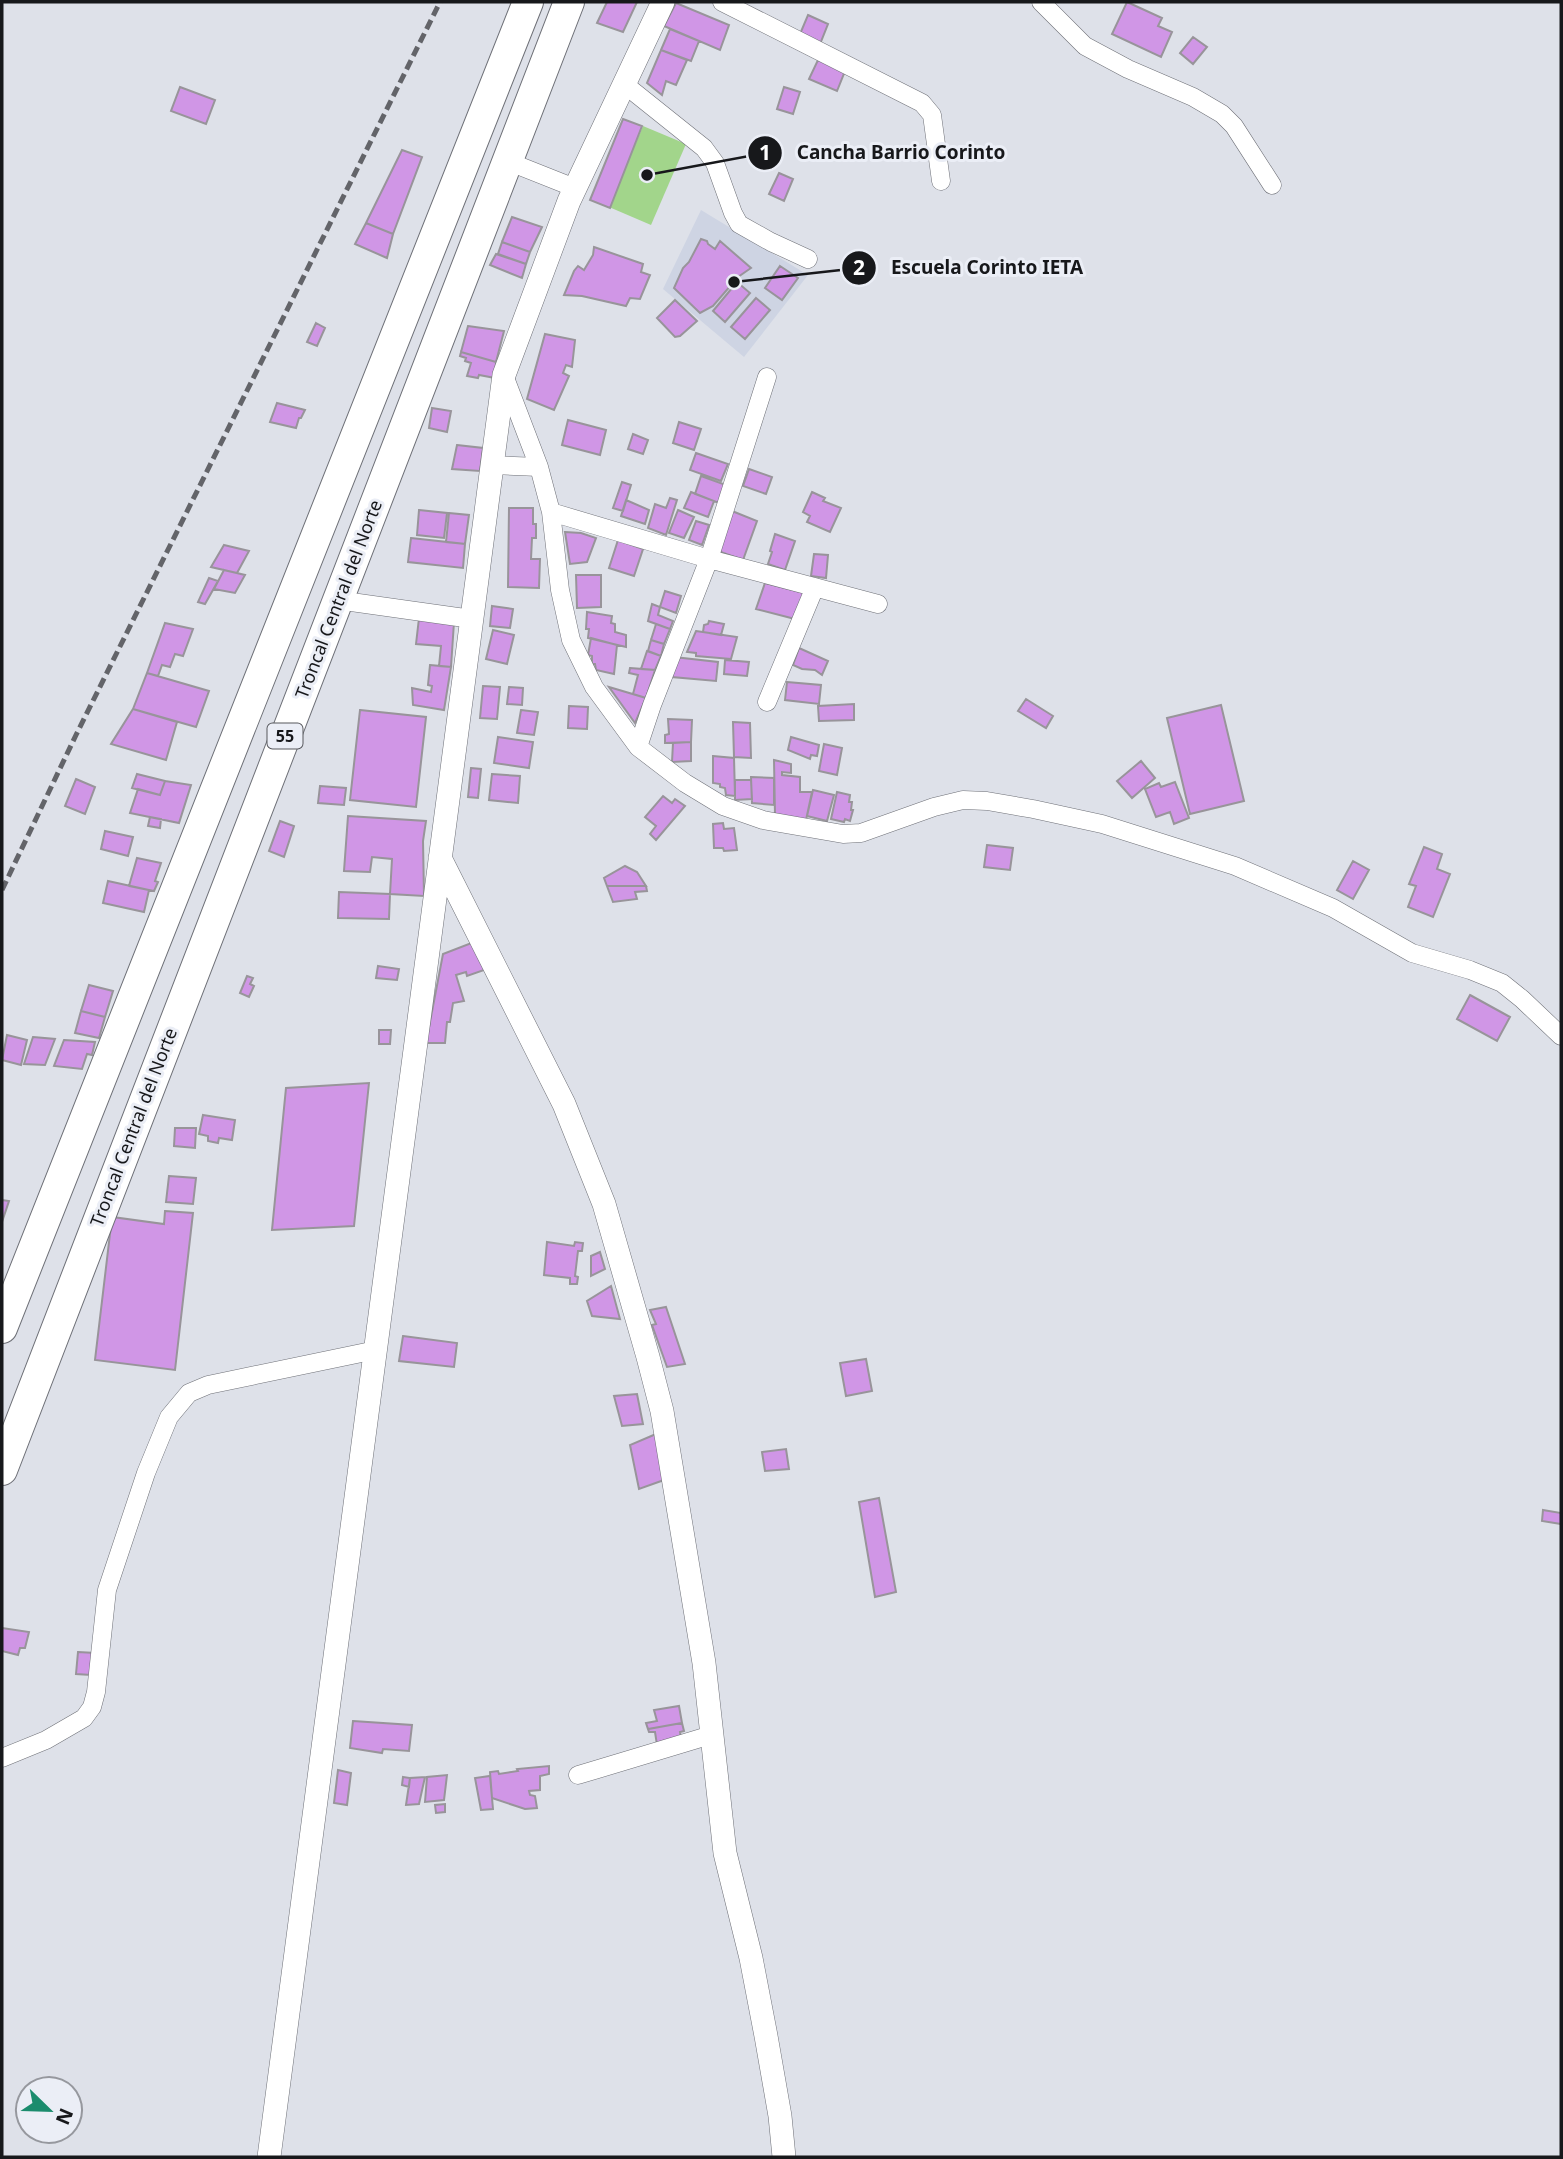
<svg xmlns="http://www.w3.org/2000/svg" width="1563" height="2159" viewBox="0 0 1563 2159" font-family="'Noto Sans',sans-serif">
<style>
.built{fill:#ced4e3}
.green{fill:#a2d58b}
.building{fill:#d096e6;stroke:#98949a;stroke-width:2}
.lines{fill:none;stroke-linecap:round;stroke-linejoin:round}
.minor-casing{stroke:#6e7077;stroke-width:19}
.tertiary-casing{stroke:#6e7077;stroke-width:24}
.trunk-casing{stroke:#6e7077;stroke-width:32}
.minor{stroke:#fff;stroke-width:18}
.tertiary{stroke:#fff;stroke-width:23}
.trunk{stroke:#fff;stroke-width:30}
.rail{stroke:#636469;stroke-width:5;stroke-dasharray:10 5;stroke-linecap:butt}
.labels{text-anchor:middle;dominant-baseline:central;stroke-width:6;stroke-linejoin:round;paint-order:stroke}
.shield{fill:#ebeef6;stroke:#57585d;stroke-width:2}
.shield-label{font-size:16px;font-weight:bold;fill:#17181b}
.street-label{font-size:18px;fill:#17181b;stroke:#ebeef6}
.leader{fill:none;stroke:#17181b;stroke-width:2.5}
.callout-dot{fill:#17181b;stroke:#ebeef6;stroke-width:2.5}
.mark-label{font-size:21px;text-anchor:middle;font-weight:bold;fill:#fff}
.callout-label{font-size:19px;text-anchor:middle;font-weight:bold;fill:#17181b;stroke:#ebeef6;stroke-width:6;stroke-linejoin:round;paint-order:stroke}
</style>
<rect width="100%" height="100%" fill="#dee1e9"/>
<path class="built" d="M701 210 808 275 744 357 663 289Z"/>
<path class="green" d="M643 126 686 144 651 225 609 207Z"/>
<path class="building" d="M607 2H637L623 32 597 23Z
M1127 2 1162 18 1158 26 1172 32 1161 57 1112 34Z
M676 3 729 25 720 50 664 26Z
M808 15 828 24 820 44 800 34Z
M670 29 699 41 691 61 661 50Z
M1193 37 1207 47 1193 64 1180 53Z
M661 50 687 60 676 85 666 81 662 95 647 83Z
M818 60 845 71 837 91 809 79Z
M180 87 215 100 206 124 171 111Z
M784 87 800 92 793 114 777 109Z
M623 119 642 126 610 208 590 200Z
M402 150 422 157 393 234 366 223Z
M779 173 793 179 784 201 769 194Z
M512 217 542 227 530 252 502 242Z
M366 223 393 234 387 258 355 244Z
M701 239 707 241 708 244 715 249 720 241 751 268 738 277 713 306 700 313 674 288 683 268 689 262Z
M502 242 530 252 526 264 498 254Z
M594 247 643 264 641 272 650 275 640 299 630 298 626 306 582 296 564 295 574 271 578 266 584 270 593 255Z
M496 254 526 264 522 278 490 265Z
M780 266 798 278 782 300 765 288Z
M737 282 750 293 725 322 713 311Z
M756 298 770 310 745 339 731 327Z
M675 300 697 321 680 336 675 337 657 318Z
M316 323 325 328 317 346 307 342Z
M468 326 504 331 496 362 461 352Z
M545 334 575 340 572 367 566 365 563 373 569 376 554 410 527 399Z
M461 352 496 362 495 378 479 375 478 378 467 376 471 363 465 361 466 358 460 356Z
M277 403 305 410 301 418H299L296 428 270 422Z
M432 408 451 411 447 432 429 428Z
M568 420 606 430 600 455 562 445Z
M679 422 701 429 694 450 673 443Z
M633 434 648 440 643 454 628 449Z
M457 445 483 448 480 471 452 469Z
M696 453 728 464 721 481 690 470Z
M749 469 772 477 766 494 743 486Z
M701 476 726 485 719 503 695 494Z
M622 482 631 485 623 511 613 508Z
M691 492 714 501 708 517 684 508Z
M812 492 825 498 823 501 841 508 830 532 807 522 810 516 803 512Z
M670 498 677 500 666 535 648 528 655 504 666 508Z
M626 500 649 510 645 524 621 516Z
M509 508H533V524H536V538H532L531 559H540L539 588 508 587Z
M419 510 447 513 444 538 417 535Z
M678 510 694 517 684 538 669 533Z
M732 511 757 521 743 560 718 551Z
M449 513 469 515 465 544 446 542Z
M696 521 709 525 702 545 689 540Z
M565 532 581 533 596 538 587 562 570 564Z
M775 534 795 541 785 570 768 564 772 552 770 551Z
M411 538 465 544 463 568 408 562Z
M618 540 643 549 634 576 609 568Z
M224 545 249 551 237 573 211 567Z
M814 554 828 555 826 578 811 576Z
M224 570 245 575 235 593 214 589Z
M576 575H601V607L577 608Z
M209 578 218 581 205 604 198 602Z
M765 583 805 593 795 619 756 609Z
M665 591 681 596 676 613 660 607Z
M652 604 660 607 658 615 673 621 670 629 648 621Z
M492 606 513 609 510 628 490 626Z
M587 612 612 616 611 623 615 624V632L626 635V647L588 638 589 629H586Z
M419 618 454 622 451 667 439 666 441 646 416 644Z
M709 621 724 624 721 635 703 632 704 625 708 624Z
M165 623 193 629 183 656 175 654 170 667 162 665 158 676 147 673Z
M656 624 670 629 664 644 651 640Z
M493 630 514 635 507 664 486 659Z
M696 631 737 637 731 659 696 656V653L687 652Z
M591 638 617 645 614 674 596 670 595 664H592V656L588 655Z
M651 640 664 644 661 656 648 651Z
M799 648 828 661 822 675 815 670 802 669 793 665Z
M647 651 661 656 655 670 641 669Z
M674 657 718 662 716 681 672 677Z
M725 660 749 662 747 676 724 674Z
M430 665 451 667 444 710 413 705 412 688 431 692 432 686 428 685Z
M630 668 655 670 646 698 633 694 638 675 629 673Z
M147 673 209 691 196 727 133 709Z
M787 682 821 685 819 704 785 700Z
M483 686 500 687 497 719 480 718Z
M509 687 523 688 522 705 507 704Z
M609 687 646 698 635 723Z
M1026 699 1053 716 1046 728 1018 711Z
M854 704V720L819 721 818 706Z
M1221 705 1244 801 1190 814 1167 718Z
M569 706 588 707 587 729 568 728Z
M133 709 177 722 166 760 111 744Z
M360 710 426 717 416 807 350 800Z
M521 710 538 712 534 735 517 733Z
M668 719 692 720 691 742 665 743V735L669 734Z
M733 722 750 723 751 758 734 757Z
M498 737 533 742 529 768 494 763Z
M791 737 819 745 817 756 811 755 810 759 788 750Z
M691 742V761L672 762 673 743Z
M824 744 842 748 837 775 819 771Z
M713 756 734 758 735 796 726 795 725 788 720 787V784L713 783Z
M774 760 791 764V773L782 772V775L800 777V792H812L806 820 775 815Z
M1141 761 1155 778 1132 798 1117 781Z
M471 768 481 769 478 798 468 797Z
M137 774 165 781 160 795 132 788Z
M492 774 520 776 518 803 489 800Z
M751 777 774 778V805L752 803Z
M76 779 95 787 85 814 65 806Z
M735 780H751L752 799 735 800Z
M165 781 191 785 179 823 130 813 138 789 160 795Z
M1175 782 1189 818 1174 824 1170 812 1156 817 1145 789 1159 783 1161 787Z
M320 786 346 788 344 805 318 803Z
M813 790 834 795 827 821 807 816Z
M837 792 850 795 849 802H852L851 810H853L850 821 845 819 844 822 831 819Z
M663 796 672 803 675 799 685 806 656 840 650 834 656 826 645 817Z
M348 816 426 821 423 841 424 896 390 894 392 859 372 857 370 872 344 871Z
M150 817 161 819 160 828 148 826Z
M280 821 294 826 284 857 269 851Z
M723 823 724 829 734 828 737 850 724 851 723 848H714L713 824Z
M105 831 133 837 128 856 101 849Z
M987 845 1013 848 1010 870 984 867Z
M1424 847 1442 854 1437 869 1450 874 1433 917 1408 907 1416 886 1409 884Z
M137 858 161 863 155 881 158 882 154 891 129 886Z
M1353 861 1369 870 1353 899 1337 890Z
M625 866 637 872 646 886H607L604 878Z
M108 881 149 890 144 912 103 903Z
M607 886H646L647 891 635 892 637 899 613 902Z
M339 892 390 894 389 919 338 918Z
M474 942 487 969 467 976 466 972 456 975 464 1001 453 1003 450 1022H447L445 1043H426L443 954Z
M378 966 399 969 397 980 376 978Z
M247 976 253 978 250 984 254 986 249 997 240 993Z
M89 985 113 991 105 1017 81 1011Z
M1470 995 1510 1017 1497 1041 1457 1019Z
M81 1011 105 1017 99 1038 75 1033Z
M379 1030H391L390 1044H379Z
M7 1035 27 1040 21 1065 2 1060Z
M33 1037 55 1039 45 1065 24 1064Z
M64 1040 95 1042 92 1055 87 1054 82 1069 54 1066Z
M369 1083 354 1226 272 1230 286 1088Z
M203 1115 235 1120 232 1140 219 1138 218 1143 208 1141V1136L199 1134Z
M175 1128H196L195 1148 174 1146Z
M169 1176 196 1178 193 1204 166 1202Z
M2 1200 9 1201 2 1222Z
M165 1211 193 1213 175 1370 95 1360 112 1217 164 1224Z
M547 1242 574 1246 575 1242 583 1243 582 1251H578L575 1276 578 1277 577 1284H570V1278L544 1275Z
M600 1252 605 1269 591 1276V1256Z
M611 1286 620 1319 592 1316 587 1301Z
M666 1307 685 1364 667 1367 652 1325 656 1324 650 1310Z
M403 1336 457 1343 454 1367 399 1361Z
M866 1359 872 1391 846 1396 840 1363Z
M637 1394 643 1424 622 1426 614 1396Z
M656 1434 664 1480 639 1489 630 1445Z
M786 1449 789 1469 765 1471 762 1452Z
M879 1498 896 1592 875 1597 859 1502Z
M1543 1510 1561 1513V1524L1542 1521Z
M2 1628 29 1632 25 1648H20L18 1655 2 1651Z
M78 1652 95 1653 91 1675 76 1674Z
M679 1706 682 1723 648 1729 646 1723 657 1721 654 1710Z
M353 1721 412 1725 409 1751 383 1749 382 1753 350 1748Z
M682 1723 684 1731 680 1732 682 1742 657 1745 655 1732H649L648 1729Z
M549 1766V1774L540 1776V1790L529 1791 530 1795 535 1796 537 1808 525 1809 492 1798 490 1772 498 1771 499 1774 518 1771 517 1769Z
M338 1770 351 1773 347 1805 334 1803Z
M447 1775 444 1800 425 1802 427 1777Z
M490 1776 493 1809 481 1810 475 1778Z
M403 1777 410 1778 409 1787 402 1785Z
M425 1777 419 1804 406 1805 410 1778Z
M445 1804V1812L436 1813 435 1805Z"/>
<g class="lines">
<g class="minor-casing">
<path id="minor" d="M722 2 922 103 932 115 941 181
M1041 2 1085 46 1128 69 1193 97 1222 114 1234 126 1272 185
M624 84 704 148 715 163 733 213 739 224 771 242 808 259
M507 161 575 188
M505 378 539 467 551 512 560 590 571 640 594 687 638 747 685 783 723 806 763 820 843 834 861 833 934 807 963 800 987 801 1033 809 1102 824 1235 866 1333 908 1412 953 1470 970 1502 983 1522 999 1561 1036
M492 465 539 467
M551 512 709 559 878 604
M337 600 472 619
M767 702 815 587
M638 747 652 705 709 559 767 377
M2 1758 46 1740 84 1718 92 1707 96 1692 107 1590 146 1473 169 1417 189 1393 208 1385 376 1350
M578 1775 711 1735"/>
</g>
<g class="tertiary-casing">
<path id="tertiary" d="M440 858 564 1104 604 1204 648 1357 662 1411 704 1663 725 1853 751 1958 766 2036 780 2116 784 2157
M269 2157 504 375 569 201 663 2"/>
</g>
<g class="trunk-casing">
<path id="trunk" d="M2 1328 528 2
M2 1470 569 2"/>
</g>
<use href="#minor" class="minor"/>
<use href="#tertiary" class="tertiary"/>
<use href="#trunk" class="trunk"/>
<path class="rail" d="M2 890 76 735 440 2"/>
</g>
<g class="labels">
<rect class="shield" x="267.5" y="723.5" width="35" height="25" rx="5"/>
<g class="shield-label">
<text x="285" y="736">55</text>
</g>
<g class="street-label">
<text transform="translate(338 599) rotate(-69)">Troncal Central del Norte</text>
<text transform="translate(133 1127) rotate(-69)">Troncal Central del Norte</text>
</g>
</g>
<path class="leader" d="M647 175L765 153M734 282L859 268"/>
<g class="callout-dot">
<circle cx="647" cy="175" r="7"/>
<circle cx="734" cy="282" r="7"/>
<circle cx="765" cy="153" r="18"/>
<circle cx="859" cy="268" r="18"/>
</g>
<g class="mark-label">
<text x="765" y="160">1</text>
<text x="859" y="275">2</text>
</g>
<g class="callout-label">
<text x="901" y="159">Cancha Barrio Corinto</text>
<text x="987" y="274">Escuela Corinto IETA</text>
</g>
<rect width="1563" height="2159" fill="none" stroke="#17181b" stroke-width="7"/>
<g transform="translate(49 2110) rotate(113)"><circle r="33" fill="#ebeef6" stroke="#96989e" stroke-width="2"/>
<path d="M0-5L12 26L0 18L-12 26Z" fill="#1b8c6d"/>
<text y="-10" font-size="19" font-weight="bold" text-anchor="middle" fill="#17181b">N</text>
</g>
</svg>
